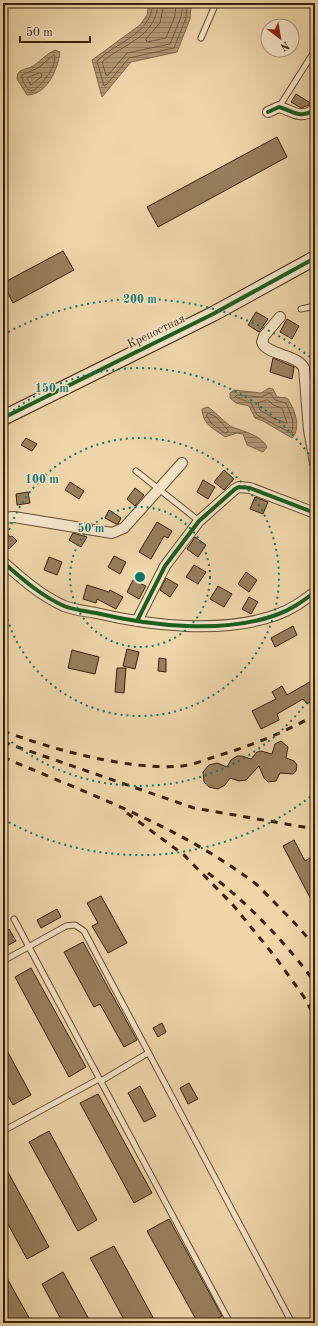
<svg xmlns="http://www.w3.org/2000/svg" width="318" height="1326" font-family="'Old Standard TT',serif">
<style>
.water{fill:url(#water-rules);stroke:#806849}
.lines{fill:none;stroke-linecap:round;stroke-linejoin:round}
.shore{stroke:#745c3e;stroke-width:1}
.building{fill:#977f5d;stroke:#39210a}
.lane-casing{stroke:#664e32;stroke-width:7}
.street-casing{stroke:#664e32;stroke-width:12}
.secondary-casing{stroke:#39210a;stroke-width:16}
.lane{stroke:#f4e4c7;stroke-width:5}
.street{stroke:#f4e4c7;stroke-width:10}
.secondary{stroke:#f4e4c7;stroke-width:14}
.rail{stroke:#39210a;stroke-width:3;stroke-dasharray:7 7;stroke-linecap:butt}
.cycleway-casing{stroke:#f4e4c7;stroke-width:6}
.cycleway{stroke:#1b5e20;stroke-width:4}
.ring{fill:none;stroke:#0f766e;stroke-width:2;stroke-dasharray:2 4}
.labels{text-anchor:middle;stroke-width:3;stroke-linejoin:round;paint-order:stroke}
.street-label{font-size:12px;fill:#39210a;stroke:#f4e4c7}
.centre{fill:#0f766e;stroke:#f4e4c7;stroke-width:2}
.ring-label{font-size:12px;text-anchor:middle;font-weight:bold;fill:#0f766e;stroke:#f4e4c7;stroke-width:3;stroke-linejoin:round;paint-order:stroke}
</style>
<defs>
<pattern id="water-rules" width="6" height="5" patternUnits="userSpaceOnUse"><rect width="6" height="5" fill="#b09873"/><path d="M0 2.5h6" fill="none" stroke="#907c5d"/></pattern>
</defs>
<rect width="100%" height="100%" fill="#eed6a9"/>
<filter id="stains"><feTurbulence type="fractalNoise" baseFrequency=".005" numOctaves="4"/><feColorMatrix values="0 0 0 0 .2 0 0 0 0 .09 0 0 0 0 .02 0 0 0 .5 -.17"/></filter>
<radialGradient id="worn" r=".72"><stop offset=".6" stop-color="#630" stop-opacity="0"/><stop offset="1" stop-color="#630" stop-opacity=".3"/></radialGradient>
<path class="water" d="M149 3H196L191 7 190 19 177 52 131 62 102 97 92 60 140 25 147 15Z
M55 50 60 52C58 69 47 95 27 95L17 79 18 73C23 68 28 69 33 66 41 61 46 54 55 50Z
M269 388 273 389 277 397 287 398C294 407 302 428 292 438L263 421 255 418 249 406 236 403 230 398V393L234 390 261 393Z
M208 407C213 410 230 427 232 427 245 432 261 435 267 447L263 452 247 445 243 434 237 433 225 437C214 428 203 426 202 409Z"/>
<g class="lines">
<path class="shore" d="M153 3C151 35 116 42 97 61L104 86 106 85 129 58 174 48 186 18 187 6 189 3
M158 3C156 38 124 43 102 62L106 75H108L127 53 170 44 181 17 183 3
M164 3 160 23 146 39 147 42 166 38 175 16 176 3
M54 55C59 65 41 85 33 91L29 90 23 82 22 75 38 68Z
M40 73 42 74 41 77 31 85 27 78Z
M270 393 275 400 286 403C290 412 296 423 291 433L257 415 251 403 235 397 237 395 261 397Z
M268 400 273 405 282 408 287 423 275 419 260 410 258 403Z
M208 413 216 417 228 430V432L225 433 211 423 207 416Z"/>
</g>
<path class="building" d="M296 94 312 104 301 108 291 102Z
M277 137 287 157 158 227 147 207Z
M63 251 74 270 13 303 3 283Z
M256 312 268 319 259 332 248 325Z
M287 319 299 326 292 339 280 332Z
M273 358 294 367 292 379 270 372Z
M26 438 37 444 32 451 21 445Z
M224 470 234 479 224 490 214 482Z
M203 480 215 487 208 499 197 492Z
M70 482 84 491 79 499 65 490Z
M135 488 144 495 135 506 127 499Z
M28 492 30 503 17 505 16 494Z
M255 497 268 502 263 514 250 509Z
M109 510 121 518 118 524H116L105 518Z
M157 522 172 531 168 538 164 536 151 559 139 552Z
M3 527 10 537 12 536 17 541 9 549 3 544Z
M73 533 87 537 81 547 69 540Z
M195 537 206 545 198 557 187 549Z
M114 556 126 562 120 574 108 567Z
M49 557 62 562 57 575 44 570Z
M194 565 206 572 198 584 186 577Z
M246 572 257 580 249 592 238 584Z
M166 578 178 585 170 597 160 590Z
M133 580 146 586 139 599 127 592Z
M87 585 109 592 110 590 123 597 116 609 97 599 96 603 83 599Z
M218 586 232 594 224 607 210 599Z
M249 597 258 602 251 614 242 609Z
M293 626 297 635 275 647 271 638Z
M127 649 139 652 135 669 123 666Z
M72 650 99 657 95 674 68 668Z
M159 658 166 659V672L158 671Z
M117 668H126L124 693 115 692Z
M315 679V699L307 704 303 699 277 714 279 720 261 729 252 711 276 699 272 692 282 686 287 695Z
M281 741 288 747 286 758 294 761 297 765 296 771 293 774 280 773 276 781 268 782 264 778 259 766 246 780 239 781 230 778 225 785 218 789 209 787 204 782 203 772 209 765 217 763 227 767 231 760 237 756H242L251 759 257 752 261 751 272 754 275 744Z
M294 840 305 861 315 855V907L283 846Z
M101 896 127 943 108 953 92 926 98 923 87 903Z
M57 909 61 917 41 928 37 920Z
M9 929 16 941 3 948V933Z
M83 942 137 1040 124 1047 100 1004 94 1007 64 952Z
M31 968 86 1067 69 1077 15 977Z
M162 1023 166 1032 158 1037 153 1028Z
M3 1043 31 1095 13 1105 3 1087Z
M189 1083 198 1099 188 1104 180 1088Z
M140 1086 156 1116 144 1122 128 1093Z
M98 1094 152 1193 134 1203 80 1103Z
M49 1131 97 1220 78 1231 29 1142Z
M3 1163 49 1247 27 1259 3 1215Z
M169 1219 222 1316 210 1323H198L147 1231Z
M114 1246 156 1323H126L90 1258Z
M3 1271 32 1323H8L3 1313Z
M63 1272 91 1323H63L42 1284Z"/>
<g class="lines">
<g class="lane-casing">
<path id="lane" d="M201 38 216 3
M279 107 315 50
M301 309 315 306
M136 471 199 521
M14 919 230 1323
M3 961 66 926 75 925 84 931 292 1323
M101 1081 148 1053
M3 1131 99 1079"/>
</g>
<g class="street-casing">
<path id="street" d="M268 112 279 107C296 112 298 119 315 110
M280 317 264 336 262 342C266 355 297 354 304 368L309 430 315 463
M3 518 14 517 112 533 124 528 182 463
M3 562C22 579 40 595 64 606 74 610 86 611 96 613 151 626 223 634 276 615 291 610 303 601 315 592
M137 621 165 566 199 521 235 489 239 487 250 488 315 513"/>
</g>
<g class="secondary-casing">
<path id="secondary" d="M3 418 213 314 315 258"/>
</g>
<use href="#lane" class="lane"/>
<use href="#street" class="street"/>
<use href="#secondary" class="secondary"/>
<path class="rail" d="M3 731C51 749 130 771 182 766 191 765 202 761 211 758 247 747 282 734 315 715
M3 742 194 808 315 829
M3 757C88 794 177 825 252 881 259 886 266 894 272 900 287 915 302 930 315 947
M127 813 184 855 233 905 276 958 304 997 315 1017
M208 873C244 899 290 947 315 983"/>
<g class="cycleway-casing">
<path id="cycleway" d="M268 112 279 107C296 112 298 119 315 110
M3 418 213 314 315 258
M3 562C22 579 40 595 64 606 74 610 86 611 96 613 151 626 223 634 276 615 291 610 303 601 315 592
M137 621 165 566 199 521 235 489 239 487 250 488 315 513"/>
</g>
<use href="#cycleway" class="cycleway"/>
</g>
<g class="ring">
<circle cx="140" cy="577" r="70"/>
<path d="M3 553A139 139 0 1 1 3 601"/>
<path d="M314 692A209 209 0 0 1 4 736M4 418A209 209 0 0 1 314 462"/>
<path d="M315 793A278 278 0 0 1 3 819M3 335A278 278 0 0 1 315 361"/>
</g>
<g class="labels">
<g class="street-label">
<text transform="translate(156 331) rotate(-26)" y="4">Крепостная</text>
</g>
</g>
<circle cx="140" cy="577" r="6" class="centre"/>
<g class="ring-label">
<text x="140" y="303">200 m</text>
<text x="52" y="392">150 m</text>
<text x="42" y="483">100 m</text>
<text x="91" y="532">50 m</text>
</g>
<rect width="318" height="1326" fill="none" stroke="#eed6a9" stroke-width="16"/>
<rect x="4" y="4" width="310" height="1318" fill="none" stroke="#39210a" stroke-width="2"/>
<rect x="8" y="8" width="302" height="1310" fill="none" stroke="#39210a"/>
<g transform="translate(280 38) rotate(149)"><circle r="19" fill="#f4e4c7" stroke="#a9967b"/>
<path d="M0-3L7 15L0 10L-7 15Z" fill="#8f2418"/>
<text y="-6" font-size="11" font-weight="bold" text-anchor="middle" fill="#39210a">N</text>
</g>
<path d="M20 36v6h70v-6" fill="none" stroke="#39210a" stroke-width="2"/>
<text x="26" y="36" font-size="12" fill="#39210a" stroke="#f4e4c7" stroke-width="3" paint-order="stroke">50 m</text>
<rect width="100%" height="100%" filter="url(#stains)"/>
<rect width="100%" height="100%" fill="url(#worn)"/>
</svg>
